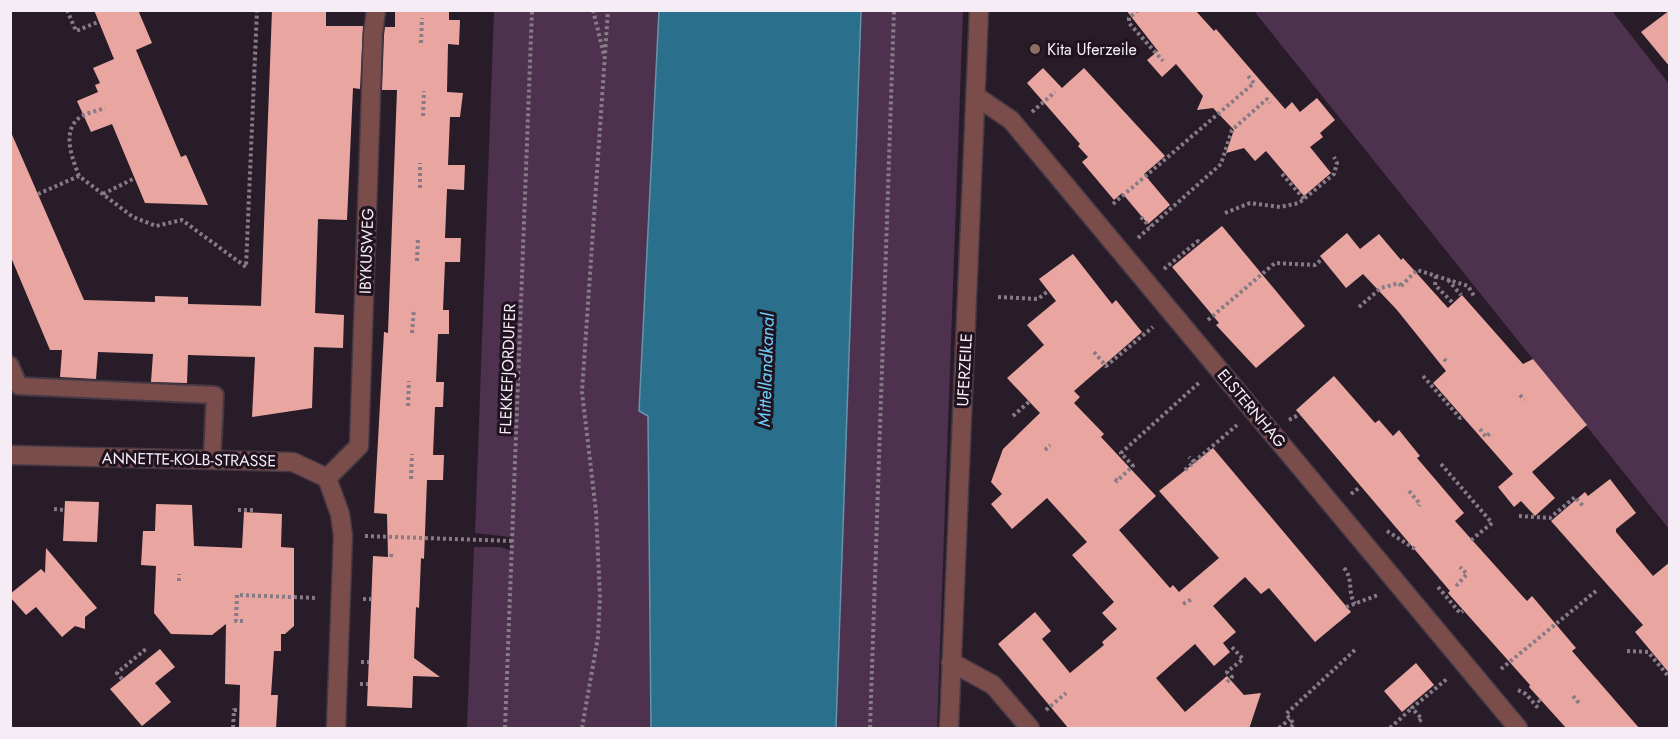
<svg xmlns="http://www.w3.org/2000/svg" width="1680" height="739" font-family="Jost,sans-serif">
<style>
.green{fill:#4d314f}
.water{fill:#2a6f8b;stroke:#6794ab;stroke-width:1.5}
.building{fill:#e9a6a0}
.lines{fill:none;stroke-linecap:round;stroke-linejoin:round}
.lane-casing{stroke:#463946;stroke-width:20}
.street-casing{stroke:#463946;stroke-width:21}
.path{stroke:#867b86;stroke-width:4;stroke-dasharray:3 3;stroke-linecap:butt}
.lane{stroke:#7a4c4a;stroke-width:16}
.street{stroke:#7a4c4a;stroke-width:18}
.education-dot{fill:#8d6e63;stroke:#1f1320;stroke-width:2}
.labels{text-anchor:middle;stroke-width:6;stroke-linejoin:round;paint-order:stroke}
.poi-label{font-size:16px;fill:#f5ecf5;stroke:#1f1320;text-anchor:start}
.street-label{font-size:16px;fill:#f5ecf5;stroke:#1f1320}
.water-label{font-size:18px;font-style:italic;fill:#6dcffb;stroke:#1f1320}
</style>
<rect width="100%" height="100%" fill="#291c29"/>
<path class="green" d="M494 11H659L639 410 648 416 651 728H467L474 547H500L510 550 511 537 475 533Z
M861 11H963L937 728H836Z
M1254 11H1612L1669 84V529Z"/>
<path class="water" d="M659 11H861L836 728H651L648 416 639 411Z"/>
<path class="building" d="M94 10H138L152 43 136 50 181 157 186 155 208 205 145 203 112 124 91 132 77 101 98 92 95 85 100 83 93 68 114 59Z
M272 10H326V26H363L360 89 353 88 347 220 318 219 315 313 344 315 343 348 314 347 312 408 252 417 255 357 188 355 187 383 151 382 153 354 98 352 96 379 60 377 62 350H50L10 255V130L84 300 155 302V296L188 297V304L261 306Z
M395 10H449V20H460L459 45 448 44 447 92 463 93 460 117H450L448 165H465L464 190 447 189 445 238H461L460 262H445L443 310H449V334H438L436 382H444L443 407H435L433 455H444L443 480H427L424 559 421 558 419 608 416 607 414 658 440 677 413 676 412 708 367 706 373 556 388 557 387 514 374 513 384 332 388 333 397 90H382L384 35 385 27H395Z
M1126 10H1195L1214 31 1216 29 1285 109 1292 102 1300 112 1317 98 1335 120 1320 133 1323 137 1310 147 1331 173 1304 196 1266 151 1255 161 1244 148 1226 153 1234 130 1213 108 1197 110 1203 96 1176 64 1162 77 1147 60 1158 51Z
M1670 10V67L1641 32Z
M1043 68 1062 88 1084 68 1165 156 1144 174 1170 205 1148 224 1122 193 1114 200 1082 162 1088 157 1078 146 1080 144 1027 83Z
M1222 226 1305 326 1256 368 1216 325 1219 323 1172 267Z
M1347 233 1360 249 1379 234 1401 260 1403 258 1448 308 1462 295 1523 364 1533 359 1587 425 1532 472 1555 498 1535 516 1521 501 1514 507 1498 487 1513 474 1433 383 1446 371 1397 310 1363 274 1346 288 1320 256Z
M1073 254 1112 304 1116 300 1142 332 1074 391 1080 397 1074 403 1104 434 1101 437 1156 496 1119 530 1170 588 1173 585 1179 592 1219 558 1159 491 1213 448 1351 612 1315 642 1269 588 1261 594 1245 577 1213 606 1236 632 1223 643 1230 652 1214 666 1195 644 1156 678 1185 712 1227 676 1244 695 1261 693 1249 729H1069L998 644 1035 612 1051 631 1042 639 1070 673 1104 645 1102 642 1117 629 1102 613 1114 602 1072 555 1087 542 1047 498 1012 529 991 504 1002 494 991 482 1003 449 1040 413 1007 378 1044 345 1027 325 1056 301 1039 279Z
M1334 376 1375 423 1379 420 1393 436 1399 430 1420 456 1417 458 1464 513 1455 521 1527 601 1532 596 1576 648 1572 651 1640 729H1567L1529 687 1530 685 1448 593 1450 591 1296 410Z
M1610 479 1636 513 1616 529V532L1653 576 1670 562V674L1635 632 1643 625 1551 521 1585 492 1588 496Z
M65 501 99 502 97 542 63 541Z
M156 504 192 505 194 546 242 548 244 512 282 514 281 547 294 548V626L285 634H281V651H274L271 695H278L276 729 239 728 240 685 225 684 226 624 212 635 171 634 154 613 156 566 141 565 143 531H155Z
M46 548 97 608 85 617V629L75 626 62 637 36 607 26 615 10 597V594L41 569 45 573Z
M160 649 175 667 155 683 171 702 142 726 110 689Z
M1416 663 1434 685 1402 712 1384 691Z"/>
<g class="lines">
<g class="lane-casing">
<path id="lane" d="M10 365 19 386 215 395 212 460"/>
</g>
<g class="street-casing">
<path id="street" d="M977 97 1011 120 1518 728
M10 455 293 462 327 478 340 514 343 536 336 728
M327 478 359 446 373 34 376 10
M951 662 993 685 1030 728
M949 728 979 10"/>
</g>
<path class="path" d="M67 10 76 31 98 22
M593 10 604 55
M1138 10 1129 18V23L1163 61
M421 43 422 18
M1032 112 1055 92
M423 116 424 91
M1282 174 1304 199
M79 176C73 160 61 132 79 118 85 113 97 111 105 108
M420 188V163
M38 194 79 176 133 217 156 226 182 220 246 267 257 10
M103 194 135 178
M1113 204 1254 83 1248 76
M1225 213 1250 203 1280 207 1299 203 1334 174 1337 163 1334 157
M1141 217 1150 227
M1138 238 1221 164 1232 130 1267 99 1270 103
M417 261 418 237
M1164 269 1198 241 1200 244
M1436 276 1435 285 1453 303
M1448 280 1461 295
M1401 286 1417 270 1468 286 1474 296
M998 297 1038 299 1048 291
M1359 307 1381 288 1399 283 1403 288
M1208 320 1275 263 1315 265 1322 259
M412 333 414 309
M1094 352 1106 366 1153 327
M1444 359 1447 362
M1423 376 1460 418 1463 416
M1520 395 1524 400
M408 406 409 381
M1013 416 1030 401
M1289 420 1300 414
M1480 429 1486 437 1490 433
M1045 450 1050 445
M1194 462 1237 425
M1441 464 1492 523 1470 541
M1185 470 1194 462 1189 457
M411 479 412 454
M1115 479 1117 481 1133 466 1121 453 1201 381
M1409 491 1420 504 1419 506
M1351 494 1360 487
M54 509 64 510
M238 510H253V513
M1519 516 1550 518 1575 497 1583 506
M1387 531 1415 549
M365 536 513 541
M391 557 392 551
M1344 568C1354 580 1347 592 1355 604
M179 581V574
M1456 586 1467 574 1460 567
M1438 587 1460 613 1463 611
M363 599H371
M1183 604 1192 599
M1346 607 1378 595
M243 621H236L237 595 318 598
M1627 651 1648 652 1670 678
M361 662H369
M1501 669 1596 591
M122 679 117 673 147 648
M1227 682 1232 677 1227 672 1243 659 1230 645
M360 684H368
M1518 690 1526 694 1538 708
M1573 696 1579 703
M1538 700 1542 704
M1046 710 1066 693
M1419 721 1422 719 1412 708 1448 678
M1291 727 1294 724 1286 714 1357 648
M233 728 234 710H239
M505 728 532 10
M582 728 598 637 600 597 596 511 582 392 608 10
M870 728 894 10
M1279 728 1290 719
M1390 728 1412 708"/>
<use href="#lane" class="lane"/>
<use href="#street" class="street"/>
</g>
<circle class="education-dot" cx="1035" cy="49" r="6"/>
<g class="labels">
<g class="poi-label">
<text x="1047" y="55">Kita Uferzeile</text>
</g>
<g class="street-label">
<text transform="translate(366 251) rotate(-88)" y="6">IBYKUSWEG</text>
<text transform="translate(507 369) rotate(-88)" y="6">FLEKKEFJORDUFER</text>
<text transform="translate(964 370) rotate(-87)" y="6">UFERZEILE</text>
<text transform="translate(1252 408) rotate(50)" y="6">ELSTERNHAG</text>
<text transform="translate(189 459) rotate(1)" y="6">ANNETTE-KOLB-STRASSE</text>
</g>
<g class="water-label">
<text transform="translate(766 370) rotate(-88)" y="6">Mittellandkanal</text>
</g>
</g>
<rect width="1680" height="739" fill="none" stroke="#f5ecf5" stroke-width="24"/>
</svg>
